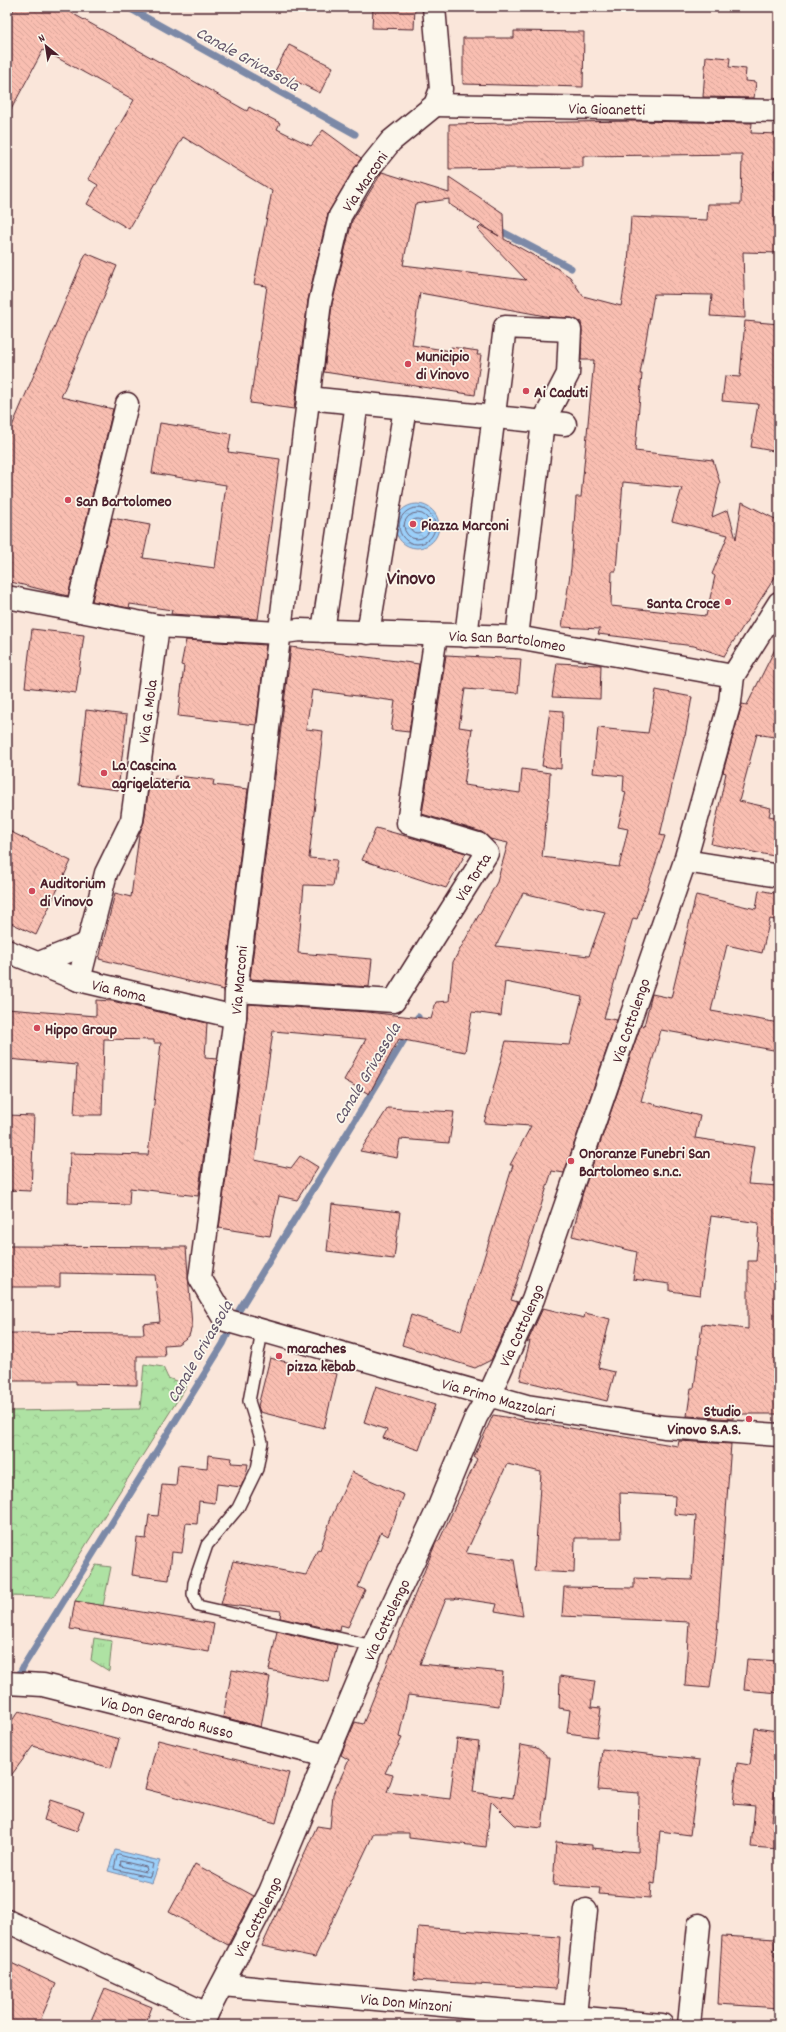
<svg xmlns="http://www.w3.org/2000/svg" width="786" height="2032" font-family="Dekko,sans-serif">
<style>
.grass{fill:url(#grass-tufts);stroke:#7c8067}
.forest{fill:url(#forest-crowns);stroke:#7c8067}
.water{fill:url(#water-ripples);stroke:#7b89a7}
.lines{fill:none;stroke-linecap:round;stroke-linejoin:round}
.shore{stroke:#6a657d;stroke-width:1}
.stream{stroke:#7b89a7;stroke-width:7}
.building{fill:url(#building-back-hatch);stroke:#4a1f2b;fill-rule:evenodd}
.lane-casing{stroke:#4a1f2b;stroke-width:14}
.street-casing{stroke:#4a1f2b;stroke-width:25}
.lane{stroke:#fbf7ec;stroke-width:11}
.street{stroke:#fbf7ec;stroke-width:22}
.poi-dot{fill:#d1495b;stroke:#fbf7ec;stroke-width:1.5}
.labels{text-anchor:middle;stroke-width:3.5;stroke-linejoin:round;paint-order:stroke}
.street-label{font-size:16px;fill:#4a1f2b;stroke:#fbf7ec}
.poi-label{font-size:16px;font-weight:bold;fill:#4a1f2b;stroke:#fbf7ec;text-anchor:start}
.water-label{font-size:17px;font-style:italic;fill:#625469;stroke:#fbf7ec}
.district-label{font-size:20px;font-weight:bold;fill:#4a1f2b;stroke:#fbf7ec}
</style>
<defs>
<pattern id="grass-tufts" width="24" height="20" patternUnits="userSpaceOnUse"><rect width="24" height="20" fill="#aee2a3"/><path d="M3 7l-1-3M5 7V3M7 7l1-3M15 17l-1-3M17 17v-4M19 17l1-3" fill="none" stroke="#97c18c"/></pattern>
<pattern id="forest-crowns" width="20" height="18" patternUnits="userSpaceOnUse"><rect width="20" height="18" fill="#aee2a3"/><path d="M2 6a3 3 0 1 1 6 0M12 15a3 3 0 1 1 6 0" fill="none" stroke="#97c18c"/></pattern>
<pattern id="water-ripples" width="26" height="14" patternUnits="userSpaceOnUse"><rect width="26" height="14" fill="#9bcff9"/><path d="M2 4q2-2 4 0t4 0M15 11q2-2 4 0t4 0" fill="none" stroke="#87b1d6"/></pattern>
<pattern id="building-back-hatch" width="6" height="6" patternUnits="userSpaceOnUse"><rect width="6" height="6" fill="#f9beb1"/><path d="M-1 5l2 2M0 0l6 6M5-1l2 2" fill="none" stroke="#d7a398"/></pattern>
</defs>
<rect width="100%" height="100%" fill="#fae6da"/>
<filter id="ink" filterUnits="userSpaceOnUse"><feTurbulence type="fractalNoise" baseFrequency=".025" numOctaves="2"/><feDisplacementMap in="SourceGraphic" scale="8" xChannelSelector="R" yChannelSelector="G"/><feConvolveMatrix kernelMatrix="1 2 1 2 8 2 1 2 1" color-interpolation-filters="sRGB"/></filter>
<g filter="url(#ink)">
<path class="grass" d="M96 1565 111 1567 103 1606 75 1601Z
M94 1638 112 1641 109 1671 91 1660Z"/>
<path class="forest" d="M144 1364 163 1367 168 1378 187 1385 53 1597 7 1596V1411L140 1409Z"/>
<path class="water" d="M395 526a22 22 0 1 1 44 0a22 22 0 1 1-44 0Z
M115 1850 160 1861 152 1883 108 1871Z"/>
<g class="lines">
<path class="shore" d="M399 526a18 18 0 1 1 36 0a18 18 0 1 1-36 0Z
M404 526a13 13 0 1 1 26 0a13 13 0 1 1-26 0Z
M410 526a7 7 0 1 1 14 0a7 7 0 1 1-14 0Z
M119 1855 153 1864 150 1877 114 1869 117 1856Z
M121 1861 146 1867 147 1870 145 1872 121 1866Z"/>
<path class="stream" d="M127 7 355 134
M503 232 571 268
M7 1700 24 1665 223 1344 238 1312 418 1017"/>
</g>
<path class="building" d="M15 7H61L247 111 249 107 280 123 277 129 311 146 323 130 361 158 328 213 308 300 294 409 250 403 267 286 254 284 272 191 183 137 129 229 87 204 98 185 88 179 134 100 43 50 7 117V22Z
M373 7H415L414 29 372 28Z
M514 31 584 32 583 87 463 84V38H514Z
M289 45 333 67 320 93 275 71Z
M706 56 730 58 729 67 746 69 745 81 756 82 754 98 703 97Z
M633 121 752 123 751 133 779 134V170H774V222H779V253L743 252 745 318 710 316 712 295 654 294 640 374H642L635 451 713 460 720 483 712 517 728 510 736 539 742 502 779 521V571L724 656 694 646 598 634 600 629 562 627 571 568 576 497H581L594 360H581L582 331 581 322 571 318 551 317 420 293 412 345 451 351V347L478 351 477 355H481L475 395 324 372 332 304 352 221 382 172 449 193V177L503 213 504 239 558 269 570 277 583 296 621 306 628 264 631 217 707 220 708 204H741L742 154 583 156V167L449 169V124ZM449 199V204L499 236 481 226 478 229 526 280 403 265 415 204ZM623 482 682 488 672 521 728 535 712 574 715 576 706 616 611 606 612 571H616Z
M86 253 117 266 61 397 113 409 68 596 7 581V438Z
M745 321 779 324V452L751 447 758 404 722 401 725 376 740 377Z
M160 423 231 434 228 452 280 459 258 619 171 614 172 610 130 604 129 608 92 601 112 518 150 525 143 558 215 568 226 485 152 473Z
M32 629 84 635 76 693 25 687Z
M186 640 266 645 256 725 178 716 184 666 181 665Z
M779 641V738L757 734 739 801 771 808 769 816 779 818V857L711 844 726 773 723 772 742 704 747 705Z
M291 647 419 664 409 732 391 730 395 701 312 690 306 729 323 731 309 858 337 860 333 886 304 885 298 953 372 959 369 987 250 979Z
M446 655 521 659 518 693 465 689 459 727 472 729 464 785 520 793 522 769 550 773 549 793 542 857 619 867 628 829 618 827 626 792 623 791 624 776 593 773 598 728 648 733 656 690 692 697 685 736H684L660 835 665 836 637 919 633 918 604 1018 617 1020 564 1173 552 1171 511 1300 518 1302 491 1360 475 1368 402 1345 411 1315 461 1331 513 1165H510L531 1126 484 1123 506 1041 570 1045 582 997 505 982 501 1016 472 1012 465 1052 399 1039 369 1094 344 1080 366 1039 273 1031 255 1160 291 1168 300 1156 318 1167 297 1200 279 1196 270 1236 219 1228 242 1060 248 1004 367 1012 431 1019 436 1002 449 1001 453 962 497 882 508 843 490 839 482 832 422 814ZM523 893 605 912 589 956 496 946Z
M557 663 601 665 600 699 552 697Z
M86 710 127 715 118 790 78 785Z
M550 710 563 711 561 769 542 766Z
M175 776 214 780 213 785 248 789 224 990 99 959 115 893 131 897 139 835 144 822 150 778 174 781Z
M376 828 413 838 466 853 446 888 362 860Z
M7 830 71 861 36 935 7 921Z
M759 890 779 894V921L770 919 762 953 727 945 711 1011 779 1023V1051L661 1030 641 1101 700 1116 695 1138 754 1147 748 1184 779 1186V1231H777L776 1334H779V1414H733V1419L687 1416 691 1388H694L702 1324 748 1329V1261H756L759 1223 711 1216 700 1295 670 1291V1284L633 1279 637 1252 572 1236 583 1192 641 1025 644 1026 652 994 671 998 696 895 756 909Z
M96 1000 112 1001 207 1023 205 1058 217 1059 198 1196 130 1188 129 1205 68 1203 70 1153 148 1155 161 1043H154V1040L104 1039 102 1115H74L77 1065 7 1059V1009L96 1016Z
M388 1108 454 1112 449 1143 400 1139 397 1158 360 1151Z
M7 1115 34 1116 31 1191 7 1190Z
M332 1204 400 1212 394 1259 327 1251Z
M7 1246 186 1247 192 1326 189 1336 178 1344 164 1345 165 1356H137V1385L76 1384V1381H7V1333L144 1334 143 1324 160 1322 155 1275 60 1273V1287H7Z
M543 1308 584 1318 585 1313 610 1319 598 1368 615 1372 607 1401 520 1380 530 1341 527 1343Z
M270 1358 337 1374 324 1428 260 1412 258 1406Z
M376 1386 435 1405 419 1450 383 1438 387 1430 364 1422Z
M493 1415 678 1446 679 1441 731 1444 717 1633 710 1688 685 1686 689 1622 562 1616 564 1587 634 1588V1578L692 1580 696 1516 674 1514 675 1496 620 1493 621 1538H575L574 1573 534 1571 541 1472 507 1464 466 1553 514 1560 523 1616 495 1611 497 1604 456 1598 455 1599H446L420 1664 503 1672 499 1706 408 1695 399 1737 402 1738 385 1773 393 1775 387 1792 450 1799 457 1739 479 1742 473 1792 513 1798 521 1745 537 1748 546 1755V1757H550L542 1828 515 1825 491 1801 486 1847 409 1838V1833H374L315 1957 262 1946 317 1826 330 1828 333 1794 349 1760 341 1755 355 1722 363 1724 434 1547 437 1541H439L477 1459 474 1457Z
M208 1455 232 1458 231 1463 248 1464 246 1475 241 1487 217 1484 215 1503 199 1501 197 1524 186 1523 182 1553 172 1552 169 1580 132 1575 137 1538 146 1539 149 1515 158 1516 162 1485 176 1486 178 1465 207 1468Z
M352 1472 404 1495 388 1536 381 1532 358 1587 365 1590 348 1627 341 1625 340 1631 280 1618 281 1611 221 1604 233 1561 306 1575 318 1549 320 1550 331 1518Z
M75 1601 214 1624 209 1652 70 1629Z
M277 1631 337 1645 329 1682 269 1670Z
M747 1659 779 1661V1693L744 1690Z
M232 1670 270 1677 261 1727 223 1717Z
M560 1676 595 1681 591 1707 601 1708 597 1737 567 1733 570 1710 559 1708Z
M19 1711 119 1739 111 1768 33 1746 7 1781V1727Z
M755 1728 778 1731 774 1767H777L772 1821 779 1822V1849L751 1847 755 1806 733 1804 737 1763 750 1765Z
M158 1740 289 1773 276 1823 145 1789Z
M602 1749 700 1760 690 1835 660 1831 655 1884 651 1883 650 1898 599 1894 600 1888 553 1885 556 1842 592 1845V1848L638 1852 639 1793 598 1790Z
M50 1800 84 1811 77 1831 44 1820Z
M195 1864 254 1896 228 1945 169 1912Z
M418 1927 560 1937 556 1989 414 1980Z
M722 1936 775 1939 774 1956 779 1957V2008L718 2004Z
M7 1961 56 1984 38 2025H7Z
M105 1988 152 2007 145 2025H89Z"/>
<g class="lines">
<g class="lane-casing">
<path id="lane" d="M262 1332 249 1401 262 1442 257 1469 238 1508 207 1545 194 1583 193 1594 198 1606 373 1646"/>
</g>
<g class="street-casing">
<g id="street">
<path id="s1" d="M434 7 441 89 435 105 391 141 366 172 340 216 320 302 236 991 235 1017 200 1278 225 1320 527 1406 664 1427 779 1435"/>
<path id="s2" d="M435 105 779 111"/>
<path d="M308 398 565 424"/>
<path id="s3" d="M7 597 158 626 278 633 299 630 517 637 733 676"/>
<path d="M77 610 127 404"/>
<path d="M323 631 357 403"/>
<path d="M368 633 405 408"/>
<path d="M466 636 505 327 570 330 568 374 543 422 517 637"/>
<path d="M685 861 779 876"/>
<path id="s4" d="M7 951 79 980 235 1017"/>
<path d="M39 963 89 943"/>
<path id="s5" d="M79 980 106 873 132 820 158 626"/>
<path id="s6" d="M236 991 394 1001 487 853 478 844 408 823 436 635"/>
<path id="s7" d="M7 1683 43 1685 327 1756"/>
<path d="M7 1921 207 2014"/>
<path id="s8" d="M222 1985 662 2025"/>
<path id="s9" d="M201 2025 270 1892 373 1646 438 1509 476 1417 489 1395 533 1299 685 861 730 702 733 676 779 603"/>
<path d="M574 2025 586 1910"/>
<path d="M689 2025 699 1925"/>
</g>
</g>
<use href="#lane" class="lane"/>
<use href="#street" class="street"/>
</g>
</g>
<g class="poi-dot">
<circle cx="408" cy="364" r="4"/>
<circle cx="526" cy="391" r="4"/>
<circle cx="68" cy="500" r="4"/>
<circle cx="413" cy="524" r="4"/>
<circle cx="728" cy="602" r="4"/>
<circle cx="104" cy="773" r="4"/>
<circle cx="32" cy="891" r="4"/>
<circle cx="37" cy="1028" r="4"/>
<circle cx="571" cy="1161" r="4"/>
<circle cx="279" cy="1356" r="4"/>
<circle cx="749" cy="1419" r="4"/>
</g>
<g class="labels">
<g class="street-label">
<text dy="6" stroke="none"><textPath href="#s2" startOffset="172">Via Gioanetti</textPath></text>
<text transform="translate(364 181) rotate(-56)" y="6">Via Marconi</text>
<text dy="6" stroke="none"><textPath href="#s3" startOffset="504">Via San Bartolomeo</textPath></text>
<text dy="6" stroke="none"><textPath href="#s5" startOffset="279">Via G. Mola</textPath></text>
<text dy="6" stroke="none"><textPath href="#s6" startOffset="305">Via Torta</textPath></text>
<text transform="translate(238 980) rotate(-85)" y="6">Via Marconi</text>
<text dy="6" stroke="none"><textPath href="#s4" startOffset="119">Via Roma</textPath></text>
<text dy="6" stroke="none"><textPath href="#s9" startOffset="1094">Via Cottolengo</textPath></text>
<text dy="6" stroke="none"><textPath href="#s9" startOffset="770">Via Cottolengo</textPath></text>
<text dy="6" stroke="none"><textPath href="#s1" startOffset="1652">Via Primo Mazzolari</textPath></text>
<text dy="6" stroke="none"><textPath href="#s9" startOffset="446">Via Cottolengo</textPath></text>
<text dy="6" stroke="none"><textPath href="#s7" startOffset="164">Via Don Gerardo Russo</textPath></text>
<text dy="6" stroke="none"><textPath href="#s9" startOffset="122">Via Cottolengo</textPath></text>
<text dy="6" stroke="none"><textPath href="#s8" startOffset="185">Via Don Minzoni</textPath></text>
</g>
<g class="poi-label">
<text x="416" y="361">Municipio<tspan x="416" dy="18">di Vinovo</tspan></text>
<text x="534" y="397">Ai Caduti</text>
<text x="76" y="506">San Bartolomeo</text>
<text x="421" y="530">Piazza Marconi</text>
<text x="720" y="608" text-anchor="end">Santa Croce</text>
<text x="112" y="770">La Cascina<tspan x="112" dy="18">agrigelateria</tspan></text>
<text x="40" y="888">Auditorium<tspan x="40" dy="18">di Vinovo</tspan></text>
<text x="45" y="1034">Hippo Group</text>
<text x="579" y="1158">Onoranze Funebri San<tspan x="579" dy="18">Bartolomeo s.n.c.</tspan></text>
<text x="287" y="1353">maraches<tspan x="287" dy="18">pizza kebab</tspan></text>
<text x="741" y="1416" text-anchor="end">Studio<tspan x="741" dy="18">Vinovo S.A.S.</tspan></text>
</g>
<g class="water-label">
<text transform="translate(248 58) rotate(29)" y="6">Canale Grivassola</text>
<text transform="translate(366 1073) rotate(-59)" y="6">Canale Grivassola</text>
<text transform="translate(199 1351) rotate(-60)" y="6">Canale Grivassola</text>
</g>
<g class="district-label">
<text x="411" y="584">Vinovo</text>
</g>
</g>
<rect width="786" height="2032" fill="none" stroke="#fbf7ec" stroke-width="24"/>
<rect x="12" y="12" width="762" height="2008" fill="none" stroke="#4a1f2b" stroke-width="1.5" filter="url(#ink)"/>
<g transform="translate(46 46) rotate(330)" stroke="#fbf7ec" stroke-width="3" paint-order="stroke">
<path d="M0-3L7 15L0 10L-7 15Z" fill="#4a1f2b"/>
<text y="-6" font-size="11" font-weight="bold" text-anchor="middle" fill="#4a1f2b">N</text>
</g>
</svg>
